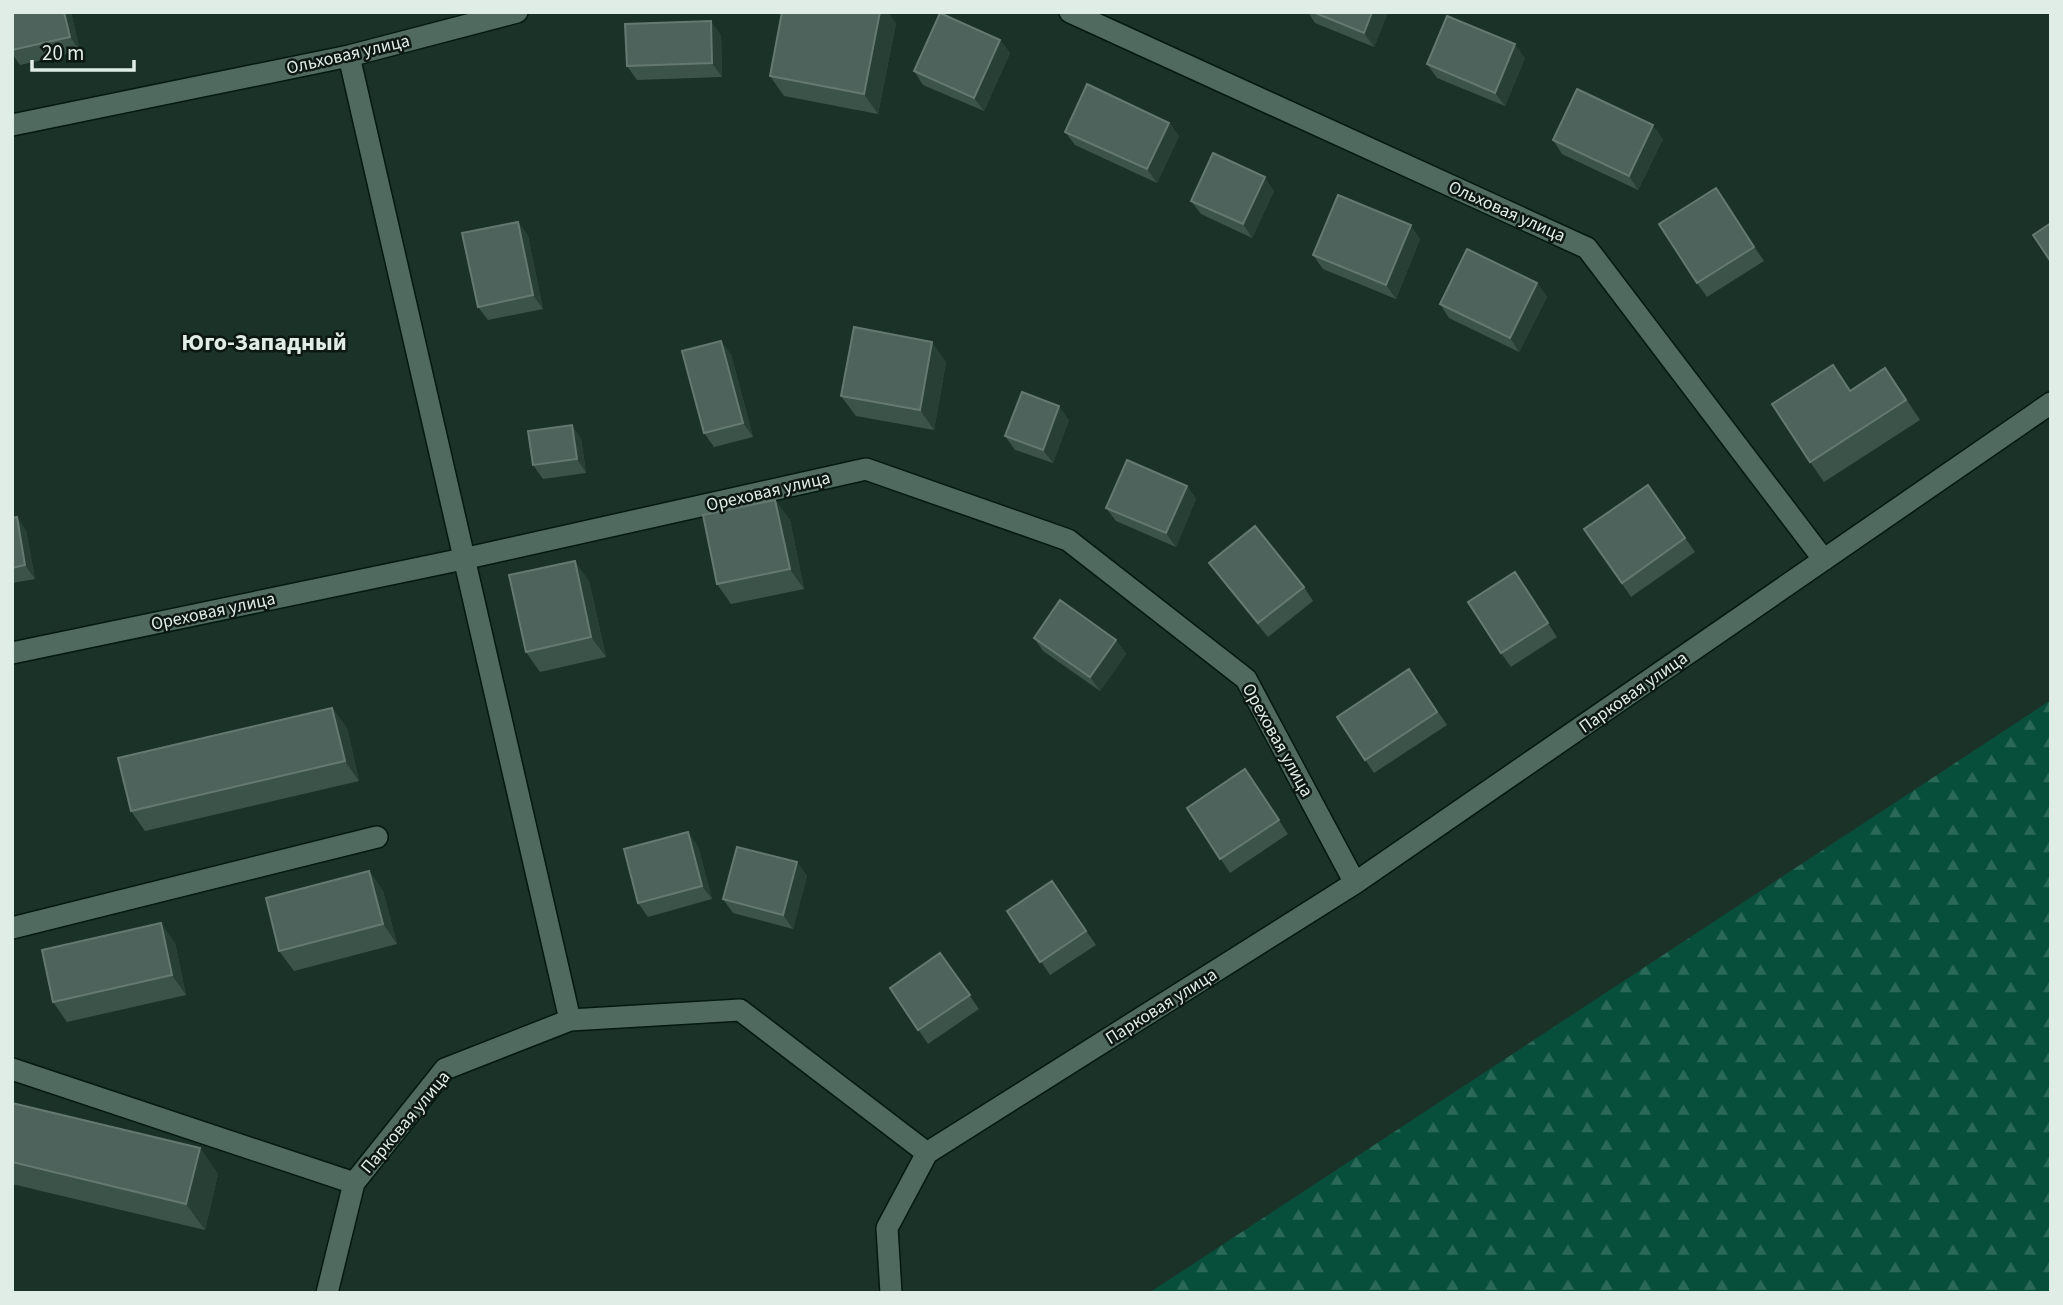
<svg xmlns="http://www.w3.org/2000/svg" width="2063" height="1305" font-family="'Source Sans 3',sans-serif">
<style>
.forest{fill:url(#forest-firs)}
.lines{fill:none;stroke-linecap:round;stroke-linejoin:round}
.street-casing{stroke:#031912;stroke-width:24}
.street{stroke:#516a60;stroke-width:21}
.wall{fill:#3c534a}
.shaded-wall{fill:#283f36}
.building{fill:#4e635b;stroke:#657971;stroke-width:2}
.labels{text-anchor:middle;stroke-width:5;stroke-linejoin:round;paint-order:stroke}
.street-label{font-size:18px;fill:#e0ede7;stroke:#0d1713}
.district-label{font-size:24px;font-weight:bold;fill:#e0ede7;stroke:#0d1713}
</style>
<defs>
<pattern id="forest-firs" width="22" height="20" patternUnits="userSpaceOnUse" patternTransform="scale(1.75)"><rect width="22" height="20" fill="#074f3b"/><path d="M5 1l3.5 6h-7zM16 11l3.5 6h-7z" fill="#2b6957"/></pattern>
</defs>
<rect width="100%" height="100%" fill="#1b3229"/>
<path class="forest" d="M2051 700V1293H1149Z"/>
<g class="lines">
<g class="street-casing">
<path id="street" d="M1070 12 1587 248 1824 560
M349 56 570 1020
M12 125 349 56 517 12
M12 653 463 559 866 469 1068 540 1246 679 1355 883
M12 928 377 837
M12 1069 354 1183
M327 1293 354 1183 445 1069 570 1020 740 1010 927 1153
M891 1293 887 1228 927 1153 1355 883 2051 403"/>
</g>
<use href="#street" class="street"/>
</g>
<path class="wall" d="M12 12H71L80 51 20 65 12 54Z
M1308 12H1388L1374 47 1315 23Z
M896 23 878 114 784 96 770 76Z
M721 35 722 77 637 80 627 66Z
M1000 40 1010 53 984 111 923 85 914 71Z
M1525 58 1505 106 1437 78 1427 64Z
M1169 123 1179 136 1157 183 1075 145 1065 132Z
M1663 139 1638 190 1562 154 1553 140Z
M1716 188 1764 261 1707 297 1697 283Z
M1274 191 1252 238 1201 214 1191 201Z
M518 222 528 236 543 309 488 320 478 307Z
M1420 239 1396 299 1323 269 1313 255Z
M1537 283 1547 297 1519 352 1449 318 1440 304Z
M731 354 753 437 714 447 704 433Z
M946 362 934 430 856 416 841 396Z
M1899 388 1920 420 1824 482 1810 462 1850 390Z
M1069 420 1053 463 1015 450 1005 436Z
M581 438 586 473 543 479 533 465Z
M1648 485 1695 552 1631 597 1584 529Z
M1187 486 1196 499 1176 547 1116 521 1106 508Z
M775 500 790 520 804 589 731 604 717 584Z
M12 518 26 530 35 579 12 583Z
M1209 563 1304 587 1313 601 1268 637 1219 577Z
M589 581 606 657 540 672 526 652Z
M1524 586 1557 637 1511 667 1501 653Z
M1034 638 1116 640 1126 654 1100 691 1043 651Z
M1409 669 1447 725 1374 773 1337 717Z
M332 708 347 728 359 781 145 831 131 811Z
M1245 769 1288 834 1230 873 1187 808Z
M698 846 712 899 648 917 638 903Z
M797 862 807 876 793 929 733 913 723 899Z
M369 871 383 891 397 944 294 971 279 951Z
M1052 881 1096 945 1050 975 1007 911Z
M175 943 186 995 67 1022 53 1002Z
M940 953 979 1009 928 1044 890 988Z
M12 1103 200 1148 218 1174 205 1230 12 1184Z"/>
<path class="shaded-wall" d="M64 12H71L80 51 70 37Z
M880 12H888L896 23 878 114 864 94Z
M1372 12H1388L1374 47 1364 33Z
M711 21 721 35 722 77 712 63Z
M1000 40 1010 53 984 111 974 98Z
M1515 44 1525 58 1505 106 1495 93Z
M1169 123 1179 136 1157 183 1147 169Z
M1653 125 1663 139 1638 190 1629 176Z
M1265 177 1274 191 1252 238 1243 224Z
M1716 188 1726 201 1764 261 1754 247Z
M518 222 528 236 543 309 533 295Z
M1411 225 1420 239 1396 299 1386 285Z
M1537 283 1547 297 1519 352 1510 338Z
M721 341 731 354 753 437 743 423Z
M932 342 946 362 934 430 920 410Z
M1059 406 1069 420 1053 463 1043 450Z
M572 425 581 438 586 473 577 459Z
M1187 486 1196 499 1176 547 1166 533Z
M775 500 790 520 804 589 790 569Z
M17 517 26 530 35 579 25 565Z
M575 561 589 581 606 657 591 637Z
M1116 640 1126 654 1100 691 1090 677Z
M332 708 347 728 359 781 345 761Z
M688 832 698 846 712 899 702 886Z
M797 862 807 876 793 929 783 915Z
M369 871 383 891 397 944 383 924Z
M161 923 175 943 186 995 172 975Z
M200 1148 218 1174 205 1230 186 1204Z"/>
<path class="building" d="M12 12H64L70 37 12 50Z
M782 12H880L864 94 770 76Z
M1313 12H1372L1364 33Z
M940 13 1000 40 974 98 914 71Z
M1447 16 1515 44 1495 93 1427 64Z
M711 21 712 63 627 66 625 24Z
M1087 84 1169 123 1147 169 1065 132Z
M1577 89 1653 125 1629 176 1553 140Z
M1213 153 1265 177 1243 224 1191 201Z
M1716 188 1754 247 1697 283 1659 224Z
M1338 195 1411 225 1386 285 1313 255Z
M518 222 533 295 478 307 462 233Z
M2051 223V262L2033 235Z
M1467 249 1537 283 1510 338 1440 304Z
M854 327 932 342 920 410 841 396Z
M721 341 743 423 704 433 682 351Z
M1833 365 1850 391 1885 368 1906 400 1810 462 1772 404Z
M1022 392 1059 406 1043 450 1005 436Z
M572 425 577 459 533 465 528 431Z
M1127 460 1187 486 1166 533 1106 508Z
M1648 485 1685 538 1622 583 1584 529Z
M775 500 790 569 717 584 703 515Z
M17 517 25 565 12 568V518Z
M1255 526 1304 587 1258 623 1209 563Z
M575 561 591 637 526 652 509 575Z
M1515 572 1548 623 1501 653 1468 602Z
M1060 600 1116 640 1090 677 1034 638Z
M1409 669 1437 712 1365 760 1337 717Z
M332 708 345 761 131 811 118 758Z
M1245 769 1279 820 1220 859 1187 808Z
M688 832 702 886 638 903 624 849Z
M737 847 797 862 783 915 723 899Z
M369 871 383 924 279 951 266 898Z
M1052 881 1086 931 1040 962 1007 911Z
M161 923 172 975 53 1002 42 950Z
M940 953 970 995 918 1030 890 988Z
M12 1103 200 1148 186 1204 12 1162Z"/>
<g class="labels">
<g class="street-label">
<text transform="translate(348 54) rotate(-13)" y="6">Ольховая улица</text>
<text transform="translate(1507 211) rotate(24)" y="6">Ольховая улица</text>
<text transform="translate(768 491) rotate(-13)" y="6">Ореховая улица</text>
<text transform="translate(213 611) rotate(-12)" y="6">Ореховая улица</text>
<text transform="translate(1633 692) rotate(-35)" y="6">Парковая улица</text>
<text transform="translate(1278 740) rotate(61)" y="6">Ореховая улица</text>
<text transform="translate(1161 1006) rotate(-32)" y="6">Парковая улица</text>
<text transform="translate(405 1122) rotate(-50)" y="6">Парковая улица</text>
</g>
<g class="district-label">
<text x="264" y="350">Юго-Западный</text>
</g>
</g>
<rect width="2063" height="1305" fill="none" stroke="#e0ede7" stroke-width="28"/>
<path d="M32 60v10h102v-10" fill="none" stroke="#e0ede7" stroke-width="3.5"/>
<text x="42" y="60" font-size="21" fill="#e0ede7" stroke="#0d1713" stroke-width="5" paint-order="stroke">20 m</text>
</svg>
